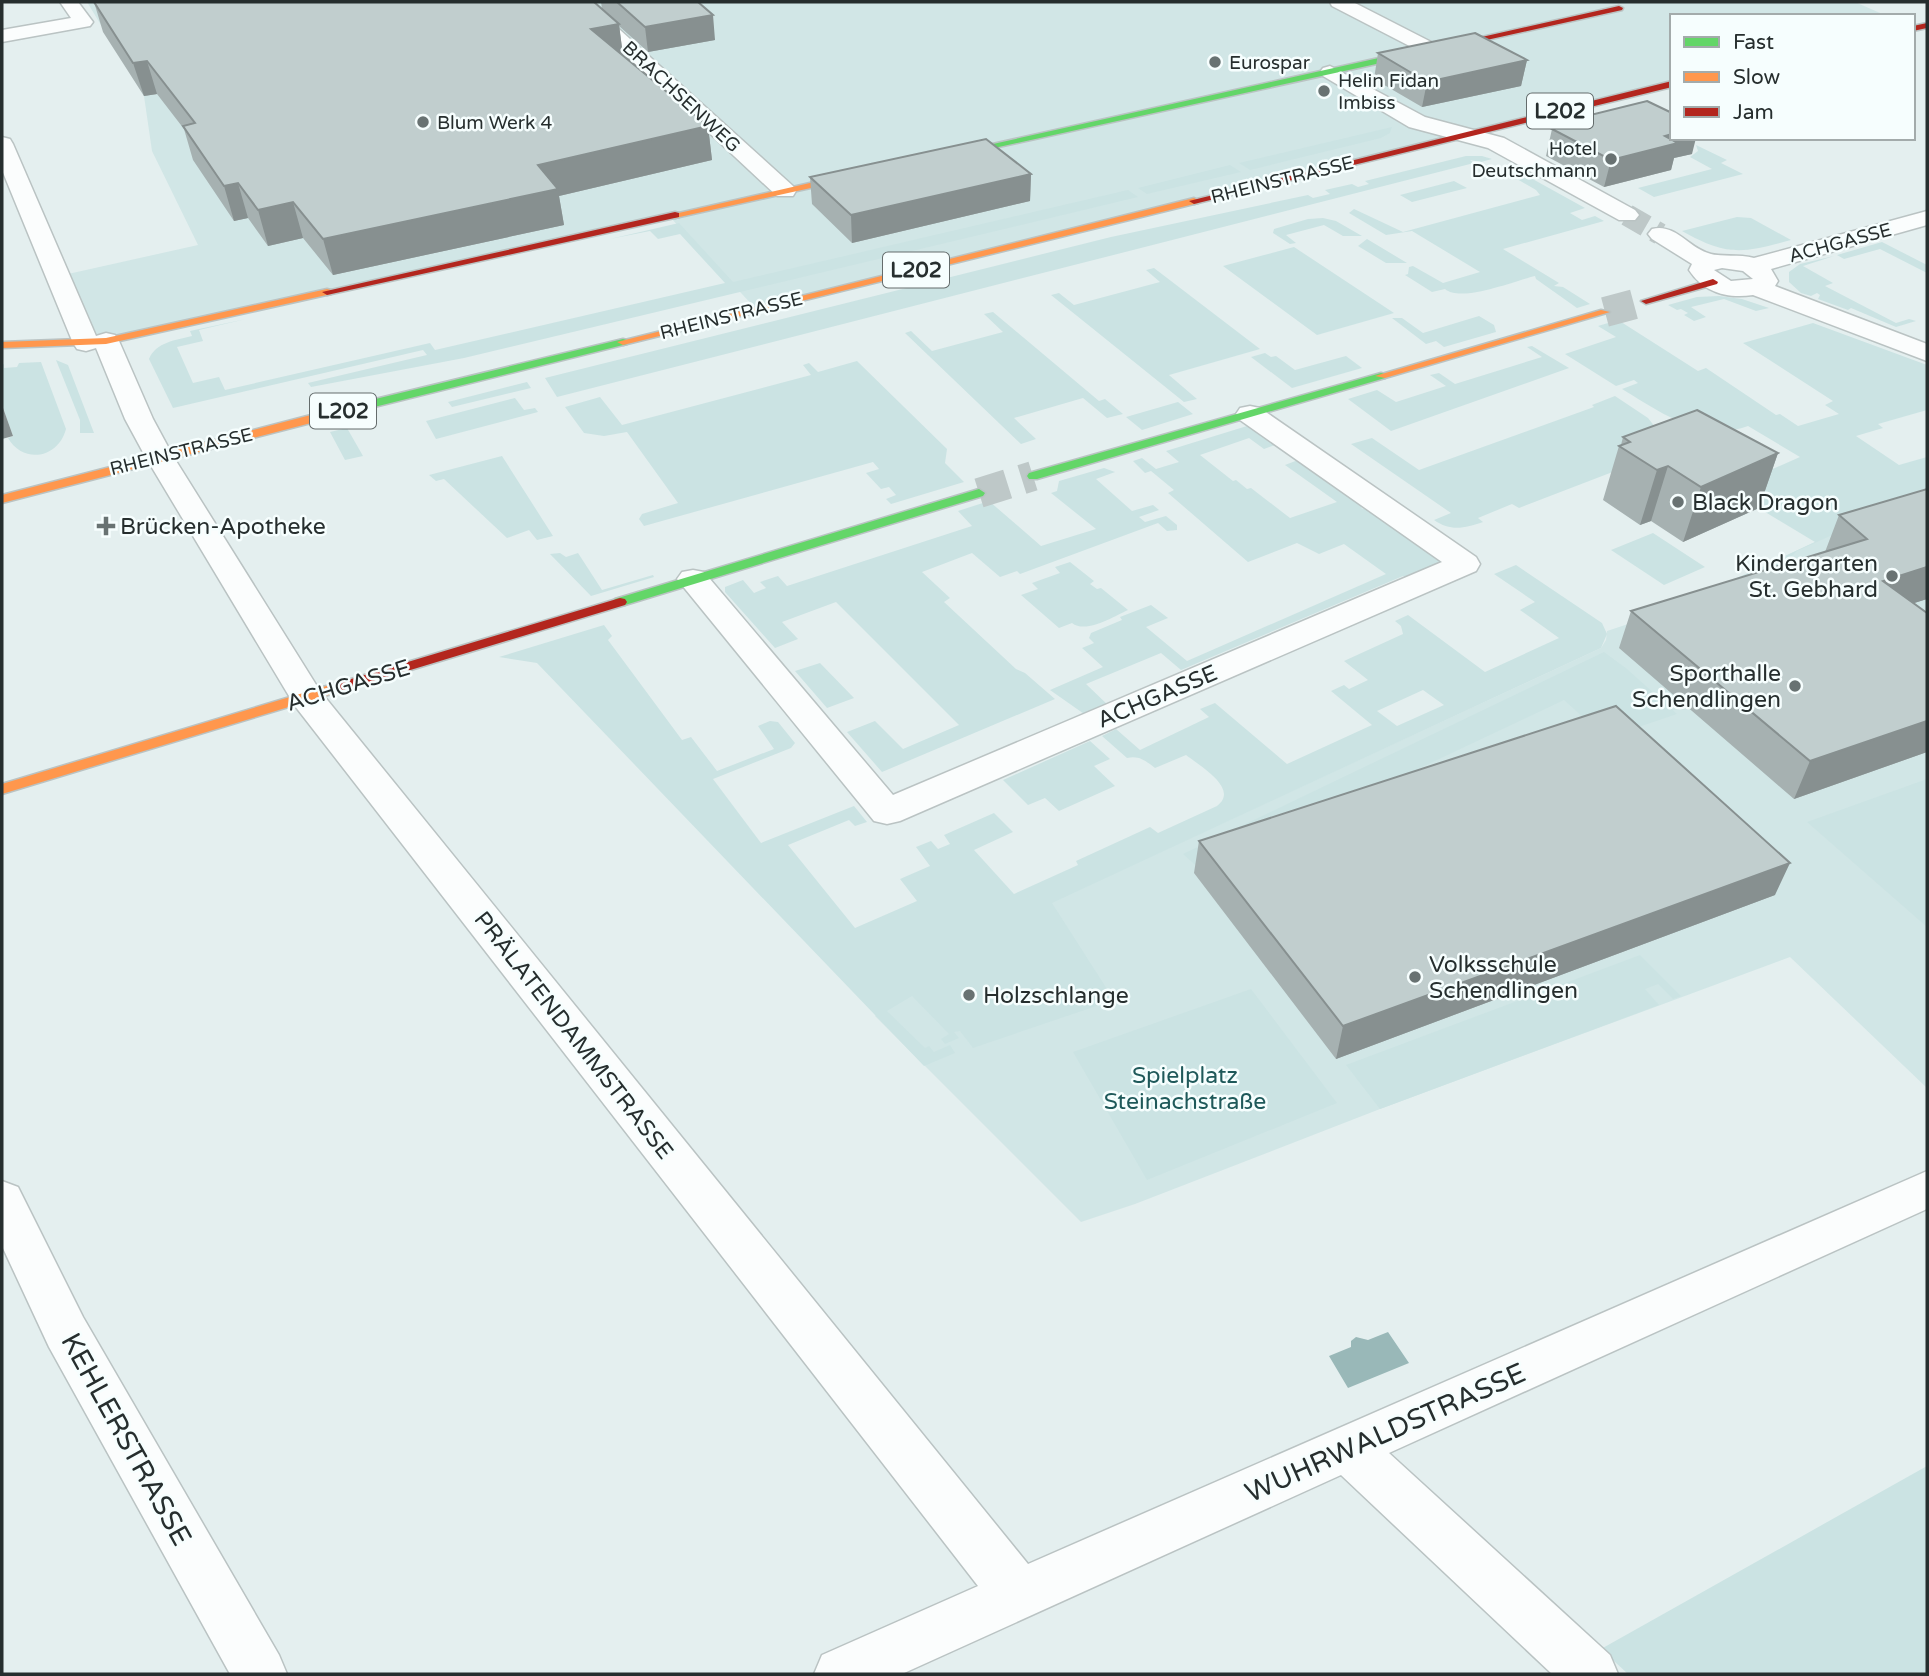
<svg xmlns="http://www.w3.org/2000/svg" width="1929" height="1676" font-family="'Varela Round',sans-serif">
<style>
.built{fill:#d1e6e6}
.green{fill:#cbe3e3;fill-rule:evenodd}
.water{fill:#99b8b8}
.lines{fill:none;stroke-linecap:round;stroke-linejoin:round}
.street-tunnel{stroke:#bec8c8;stroke-width:22;stroke-dasharray:22 10;stroke-linecap:butt}
.secondary-tunnel{stroke:#bec8c8;stroke-width:30;stroke-dasharray:30 15;stroke-linecap:butt}
.street-casing{stroke:#bac3c3;stroke-width:3}
.fast-casing{stroke:#bac3c3;stroke-width:3}
.slow-casing{stroke:#bac3c3;stroke-width:3}
.jam-casing{stroke:#bac3c3;stroke-width:3}
.street{fill:#fbfdfd;fill-rule:evenodd}
.fast{fill:#63d668;fill-rule:evenodd}
.slow{fill:#ff974d;fill-rule:evenodd}
.jam{fill:#b3261e;fill-rule:evenodd}
.wall{fill:#a6b1b1}
.shaded-wall{fill:#879090}
.building{fill:#c1cece;stroke:#879090;stroke-width:2}
.poi-dot{fill:#687272;stroke:#f6fefe;stroke-width:2.5}
.labels{text-anchor:middle;stroke-width:5;stroke-linejoin:round;paint-order:stroke}
.far-poi-label{font-size:19px;fill:#262e2e;stroke:#f6fefe;text-anchor:start}
.far-street-label{font-size:19px;fill:#262e2e;stroke:#f6fefe}
.shield{fill:#f6fefe;stroke:#646c6c;stroke-width:2}
.shield-label{font-size:21px;font-weight:bold;fill:#262e2e}
.poi-label{font-size:23px;fill:#262e2e;stroke:#f6fefe;text-anchor:start}
.street-label{font-size:23px;fill:#262e2e;stroke:#f6fefe}
.park-label{font-size:23px;fill:#1f595a;stroke:#f6fefe}
.near-street-label{font-size:28px;fill:#262e2e;stroke:#f6fefe}
</style>
<rect width="100%" height="100%" fill="#e4efef"/>
<path class="built" d="M87 2H1855L1887 16H1672V84L756 309 670 217 86 343 59 276 198 245 152 151 144 96Z
M1927 490V1088L1790 957 1380 1109 1135 1204 1081 1222 875 1016 944 952 1601 648 1606 640 1607 631 1634 622 1786 557 1785 556Z"/>
<path class="green" d="M1392 127 1390 133 1381 138 1250 170 1239 163Z
M1696 145 1727 160 1721 163 1743 174 1654 197 1638 188 1712 169 1690 157 1698 151Z
M1466 156H1482L1492 159 1481 162 1470 160 1474 163 557 397 545 378 1111 237 1308 195 1313 198 1330 194 1325 190 1352 184 1358 187 1369 184 1365 181Z
M1230 165 1241 172 1147 194 1138 188Z
M1520 172 1585 208 1570 213 1582 220 1595 216 1604 221 1503 249 1559 283 1554 286 1563 287 1590 304 1577 308 1536 279 1535 276C1514 281 1461 303 1445 289L1432 292 1405 275 1408 274 1409 267 1413 266 1443 283 1480 272 1412 231 1386 235 1349 213 1354 209 1403 232 1540 195 1536 190 1510 175Z
M1454 181 1467 188 1412 202 1400 195Z
M1128 190 1138 197 464 358 311 387 308 383 427 355 423 350 173 408 149 359C156 342 176 340 192 336L190 331 246 319 199 330 203 341 177 347 193 383 219 377 225 390 430 343 435 350 725 283 680 234 658 239 650 231 610 239 679 223 733 282Z
M1737 217 1751 218 1791 240C1743 253 1728 257 1682 231Z
M1323 218 1336 221 1362 236H1343L1324 225 1286 235 1296 243 1290 244 1273 233 1274 229 1308 219Z
M1367 239 1407 263H1386L1358 246Z
M1882 242 1927 265V273L1880 249 1844 259 1837 255Z
M1294 247 1394 313 1317 335 1223 266Z
M1834 256 1803 266 1833 283 1825 286 1896 323 1909 319 1916 321 1896 327 1851 308 1848 310 1818 299 1820 295 1817 293 1811 296 1801 293 1789 282V272L1800 264Z
M1154 268 1260 349 1169 375 1197 399 1184 402 1051 295 1059 293 1074 305 1160 282 1146 270Z
M1719 296 1742 299 1769 308 1756 311 1724 299 1691 307 1706 317 1694 321 1684 315 1688 313 1681 309 1677 310 1668 305 1697 297Z
M993 312 1099 401 1105 399 1123 414 1107 418 1083 398 1014 418 1036 439 1021 444 905 333 911 331 932 351 1003 332 984 314Z
M1479 316 1494 325 1496 332 1444 347 1436 341 1426 344 1392 318H1402L1423 333Z
M1618 320 1698 371 1706 368 1776 415 1780 414 1798 426 1839 414 1825 405 1833 401 1743 343 1813 323 1927 365V410L1878 424 1883 428 1856 436 1899 465 1927 457V492L1797 551 1791 557 1927 659 1634 622 1786 557 1785 556 1815 542 1727 489 1800 457 1748 426C1702 443 1660 412 1622 389L1638 383 1634 380 1616 386 1565 354 1616 337 1598 326Z
M1532 346 1569 368 1391 431 1348 399 1377 390 1396 402 1446 386 1430 375 1439 373 1455 384 1542 357 1527 347Z
M1265 353 1271 357 1276 356 1295 370 1346 356 1362 368 1292 388 1251 357Z
M56 360 68 365 94 433H80V420Z
M857 361 947 449 945 463 964 482 891 504 886 499 896 495 889 487 881 489 866 473 879 469 873 462 644 526 639 519 642 514 678 503 627 432 604 436 584 433 565 407 600 397 622 425 811 375 803 365 809 363 818 372Z
M41 362 66 429C58 459 23 464 8 438L13 436 2 405V365L4 364V368L17 367 19 363Z
M527 382 531 388 452 407 448 402Z
M1615 396 1648 418 1655 427 1623 468 1519 508 1512 504 1478 518 1483 522C1465 528 1451 532 1434 520L1451 513 1351 444 1372 438 1419 470 1594 407 1592 405Z
M515 398 524 410 535 408 538 412 436 439 426 421Z
M1178 402 1193 414 1142 430 1126 417Z
M1247 426 1275 445 1264 449 1249 438 1200 455 1233 481 1236 480 1247 489 1251 488 1290 518 1337 502 1285 465 1298 460 1364 506 1361 508 1371 511 1444 563 1412 581 1403 576 1181 670 1161 653 1086 684 1110 707 1087 716 1050 690 1103 667 1082 648 1094 643 1089 638 1091 633 1122 620 1120 617 1151 605 1168 618 1146 627 1187 661 1386 574 1344 544 1319 554 1297 543 1248 562 1168 493 1174 490 1151 471 1145 473 1133 461 1142 458 1156 469 1179 462 1166 451Z
M347 428 363 456 345 460 330 432Z
M502 456 553 536 537 540 529 530 507 538 444 479 436 481 429 475Z
M1104 468 1115 472 1096 479 1132 511 1153 505 1159 510 1139 517 1145 522 1166 516 1177 525V530L1167 531 1158 523 1020 574 1017 571 1000 577 972 553 922 572 950 598 944 602 1016 669 1025 673 1055 699 882 772 847 732 875 721 903 749 959 725 836 602 782 622 798 639 775 648 725 592V587L743 580 754 593 766 588 760 582 778 576 787 586 972 526 958 511 989 501 1041 546 1096 529 1051 493 1057 491 1059 481Z
M1653 533 1705 567 1664 585 1611 550Z
M560 553 566 557 578 553 602 590 653 575 654 577 591 596 550 554Z
M1070 562 1094 581 1090 584 1097 589 1101 588 1128 610C1113 617 1086 634 1072 623L1059 628 1021 595 1038 589 1032 583 1060 573 1055 567Z
M1516 565 1602 623 1607 634 1601 648 1052 903 1114 1000 973 1048 960 1031 954 1032 959 1038 945 1044 941 1039 949 1034 912 996 887 1011 925 1048 929 1046 934 1052 950 1045 955 1053 924 1066 537 663 499 657 604 625 612 636 608 640 682 740 691 737 717 771 774 749 758 726 770 721 778 722 795 743 791 748 713 779 761 843 854 806 867 822 855 826 849 820 788 845 855 928 917 901 900 879 930 866 916 847 931 841 938 849 950 844 944 835 994 813 1013 832 974 850 1014 894 1078 865 1076 861 1150 827 1158 833 1217 806C1240 789 1200 766 1186 755L1155 768C1146 761 1139 755 1127 758L1102 736 1116 729 1140 750 1209 717 1200 709 1215 703 1287 764 1372 725 1331 691 1344 685 1349 689 1368 680 1344 661 1403 634 1401 626 1395 621 1408 615 1485 672 1559 638 1520 610 1535 602 1494 574ZM1423 690 1444 705 1397 726 1377 711Z
M1604 652 1627 669 1677 714 1606 738 1564 700 1202 871 1183 854Z
M820 663 854 698 827 708 795 671Z
M1090 741 1110 759 1094 766 1115 786 1059 811 1045 798 1028 805 1003 780Z
M1927 779V927L1807 822Z
M1640 955 1681 996 1673 999 1658 984 1645 989 1659 1005 1380 1109 1346 1065Z
M1251 989 1337 1103 1147 1180 1073 1052Z
M1927 1466V1674H1628L1601 1649Z"/>
<path class="water" d="M1388 1332 1409 1363 1348 1388 1329 1356 1351 1347V1341L1356 1337 1368 1340Z"/>
<g class="lines">
<path class="street-tunnel" d="M1627 215 1660 234"/>
<path class="secondary-tunnel" d="M1605 312 1646 301
M979 493 1033 476"/>
<g class="street-casing">
<path id="street" d="M60 2H78L93 22 90 26 2 42V30L71 18Z
M569 2H589L793 186 796 191 793 196H777Z
M1330 2H1353L1439 46 1442 50 1439 54H1425L1332 6Z
M1330 66 1425 117 1504 138 1635 210 1639 215 1635 220H1619L1488 148 1409 127 1323 76 1320 72 1323 68Z
M2 137 10 139 13 144 96 336 106 333 115 335 119 341 153 419 173 456 320 691 1028 1564 1927 1171V1209L1389 1453 1610 1655 1618 1674H1552L1341 1475 902 1674H814L822 1655 978 1586 295 706 145 456 125 419 96 348 86 351 77 349 73 343 2 170Z
M1927 211V225L1771 269 1778 281 1775 286 1927 344V361L1753 295C1727 299 1703 292 1689 270L1692 264 1652 239 1648 234 1652 229C1676 223 1689 249 1711 254 1722 257 1739 254 1754 258ZM1722 268 1743 271 1753 279 1731 281 1714 270Z
M1250 406 1260 408 1476 557 1480 564 1476 571 900 821 887 824 874 821 677 579 682 572 693 570 704 572 893 795 1442 562 1240 420 1236 414 1240 408Z
M2 1181 18 1187 83 1317 279 1655 287 1674H230L49 1347 2 1246Z"/>
</g>
<g class="fast-casing">
<path id="fast" d="M1437 45 1441 48 1440 50 944 159 939 156Z
M623 339 627 340V344L334 417 328 413 330 410Z
M1381 373 1385 374V378L1037 479H1029L1027 476 1029 473Z
M979 489 985 493 983 496 625 605H615L613 602 615 599Z"/>
</g>
<g class="slow-casing">
<path id="slow" d="M862 171 865 172V176L675 218 670 215Z
M1194 198 1199 201 1198 203 623 345 617 342Z
M327 289 331 290V294L106 344 2 348V342L106 338Z
M1601 310 1610 312 1385 378 1375 376Z
M334 409 340 413 338 416 2 503V495Z
M333 684 340 689 338 692 2 794V784Z"/>
</g>
<g class="jam-casing">
<path id="jam" d="M1619 6 1623 8 1622 10 1437 51 1433 48Z
M1927 23V28L1913 31V26Z
M1672 81V87L1194 204 1189 201Z
M675 212 679 213V217L327 295 322 292Z
M1713 279 1718 282 1717 284 1646 304 1641 301Z
M620 598 625 599 627 602 625 605 338 692 333 694 326 689 328 686Z"/>
</g>
<use href="#street" class="street"/>
<use href="#fast" class="fast"/>
<use href="#slow" class="slow"/>
<use href="#jam" class="jam"/>
</g>
<path class="wall" d="M94 2 602 9 601 2H698L715 40 648 52 619 26 623 55 708 126 712 160 559 196 564 225 333 275 303 238 268 246 248 218 234 221 193 160 184 129 157 94 144 96 103 32Z
M1378 53 1527 60 1521 86 1422 107 1374 79Z
M1566 121 1692 154 1674 158 1671 170 1604 187 1546 156 1552 129 1565 126Z
M1031 174 1030 201 852 243 812 204 810 177Z
M1623 437 1778 453 1759 508 1683 542 1651 521 1640 525 1603 500 1619 446 1621 445Z
M1927 489V599L1914 603 1927 613V752L1794 799 1619 648 1631 611 1825 552 1839 515Z
M1199 841 1775 895 1336 1059 1194 873Z"/>
<path class="shaded-wall" d="M713 15 715 40 648 52 645 27Z
M619 24 623 56 591 29Z
M1527 60 1521 86 1422 107 1427 82Z
M147 61 157 94 144 96 133 63Z
M708 126 712 160 559 196 564 225 333 275 323 239 538 165Z
M1672 134V138H1696L1692 154 1674 158 1671 170 1604 187 1611 160 1665 136Z
M1031 174 1030 201 852 243 851 215Z
M238 183 248 218 234 221 224 186Z
M293 202 303 238 268 246 258 210Z
M2 405 13 436 2 439Z
M1778 453 1759 508 1683 542 1701 487Z
M1668 466 1651 521 1640 525 1657 470Z
M1927 567V599L1867 618 1883 581Z
M1927 721V752L1794 799 1810 761Z
M1790 863 1775 895 1336 1059 1343 1026Z"/>
<path class="building" d="M94 2H594L619 24 591 29 708 126 538 165 558 189 323 239 293 202 258 210 238 183 224 186 183 126 195 123 147 61 133 63Z
M617 2H698L713 15 645 27Z
M1475 33 1527 60 1427 82 1378 53Z
M1647 101 1672 113V134L1665 136 1678 143 1611 160 1552 129 1572 124 1566 121Z
M986 139 1031 174 851 215 810 177Z
M1697 410 1778 453 1701 487 1668 466 1657 470 1619 446 1630 442 1623 437Z
M1927 489V567L1883 581 1927 613V721L1810 761 1631 611 1867 539 1839 515Z
M1616 706 1790 863 1343 1026 1199 841Z"/>
<g class="poi-dot">
<circle cx="1215" cy="62" r="7"/>
<circle cx="1324" cy="91" r="7"/>
<circle cx="423" cy="122" r="7"/>
<circle cx="1611" cy="159" r="7"/>
<circle cx="1678" cy="502" r="7"/>
<path d="M102.5 515.5h7v7h7v7h-7v7h-7v-7h-7v-7h7z"/>
<circle cx="1892" cy="576" r="7"/>
<circle cx="1795" cy="686" r="7"/>
<circle cx="1415" cy="977" r="7"/>
<circle cx="969" cy="995" r="7"/>
</g>
<g class="labels">
<g class="far-poi-label">
<text x="1229" y="69">Eurospar</text>
<text x="1338" y="87">Helin Fidan<tspan x="1338" dy="22">Imbiss</tspan></text>
<text x="437" y="129">Blum Werk 4</text>
<text x="1597" y="155" text-anchor="end">Hotel<tspan x="1597" dy="22">Deutschmann</tspan></text>
</g>
<g class="far-street-label">
<text transform="translate(682 96) rotate(43)" y="7">BRACHSENWEG</text>
<text transform="translate(1282 179) rotate(-14)" y="7">RHEINSTRASSE</text>
<text transform="translate(1840 242) rotate(-15)" y="7">ACHGASSE</text>
<text transform="translate(731 315) rotate(-14)" y="7">RHEINSTRASSE</text>
<text transform="translate(181 451) rotate(-14)" y="7">RHEINSTRASSE</text>
</g>
<g class="shield">
<rect x="1527" y="93.5" width="66" height="35" rx="5"/>
<rect x="883" y="252.5" width="66" height="35" rx="5"/>
<rect x="310" y="393.5" width="66" height="35" rx="5"/>
</g>
<g class="shield-label">
<text x="1560" y="118">L202</text>
<text x="916" y="277">L202</text>
<text x="343" y="418">L202</text>
</g>
<g class="poi-label">
<text x="1692" y="510">Black Dragon</text>
<text x="120" y="534">Brücken-Apotheke</text>
<text x="1878" y="571" text-anchor="end">Kindergarten<tspan x="1878" dy="26">St. Gebhard</tspan></text>
<text x="1781" y="681" text-anchor="end">Sporthalle<tspan x="1781" dy="26">Schendlingen</tspan></text>
<text x="1429" y="972">Volksschule<tspan x="1429" dy="26">Schendlingen</tspan></text>
<text x="983" y="1003">Holzschlange</text>
</g>
<g class="street-label">
<text transform="translate(348 685) rotate(-17)" y="8">ACHGASSE</text>
<text transform="translate(1157 696) rotate(-23)" y="8">ACHGASSE</text>
<text transform="translate(574 1035) rotate(52)" y="8">PRÄLATENDAMMSTRASSE</text>
</g>
<g class="park-label">
<text x="1185" y="1083">Spielplatz<tspan x="1185" dy="26">Steinachstraße</tspan></text>
</g>
<g class="near-street-label">
<text transform="translate(1385 1432) rotate(-24)" y="10">WUHRWALDSTRASSE</text>
<text transform="translate(127 1439) rotate(61)" y="10">KEHLERSTRASSE</text>
</g>
</g>
<rect width="1929" height="1676" fill="none" stroke="#262e2e" stroke-width="7"/>
<rect x="1670" y="14" width="245" height="126" fill="#f6fefe" stroke="#a3abab" stroke-width="2"/>
<rect x="1684" y="37" width="35" height="10" fill="#63d668" stroke="#a3abab" stroke-width="2"/>
<text x="1733" y="49" font-size="21" fill="#262e2e">Fast</text>
<rect x="1684" y="72" width="35" height="10" fill="#ff974d" stroke="#a3abab" stroke-width="2"/>
<text x="1733" y="84" font-size="21" fill="#262e2e">Slow</text>
<rect x="1684" y="107" width="35" height="10" fill="#b3261e" stroke="#a3abab" stroke-width="2"/>
<text x="1733" y="119" font-size="21" fill="#262e2e">Jam</text>
</svg>
